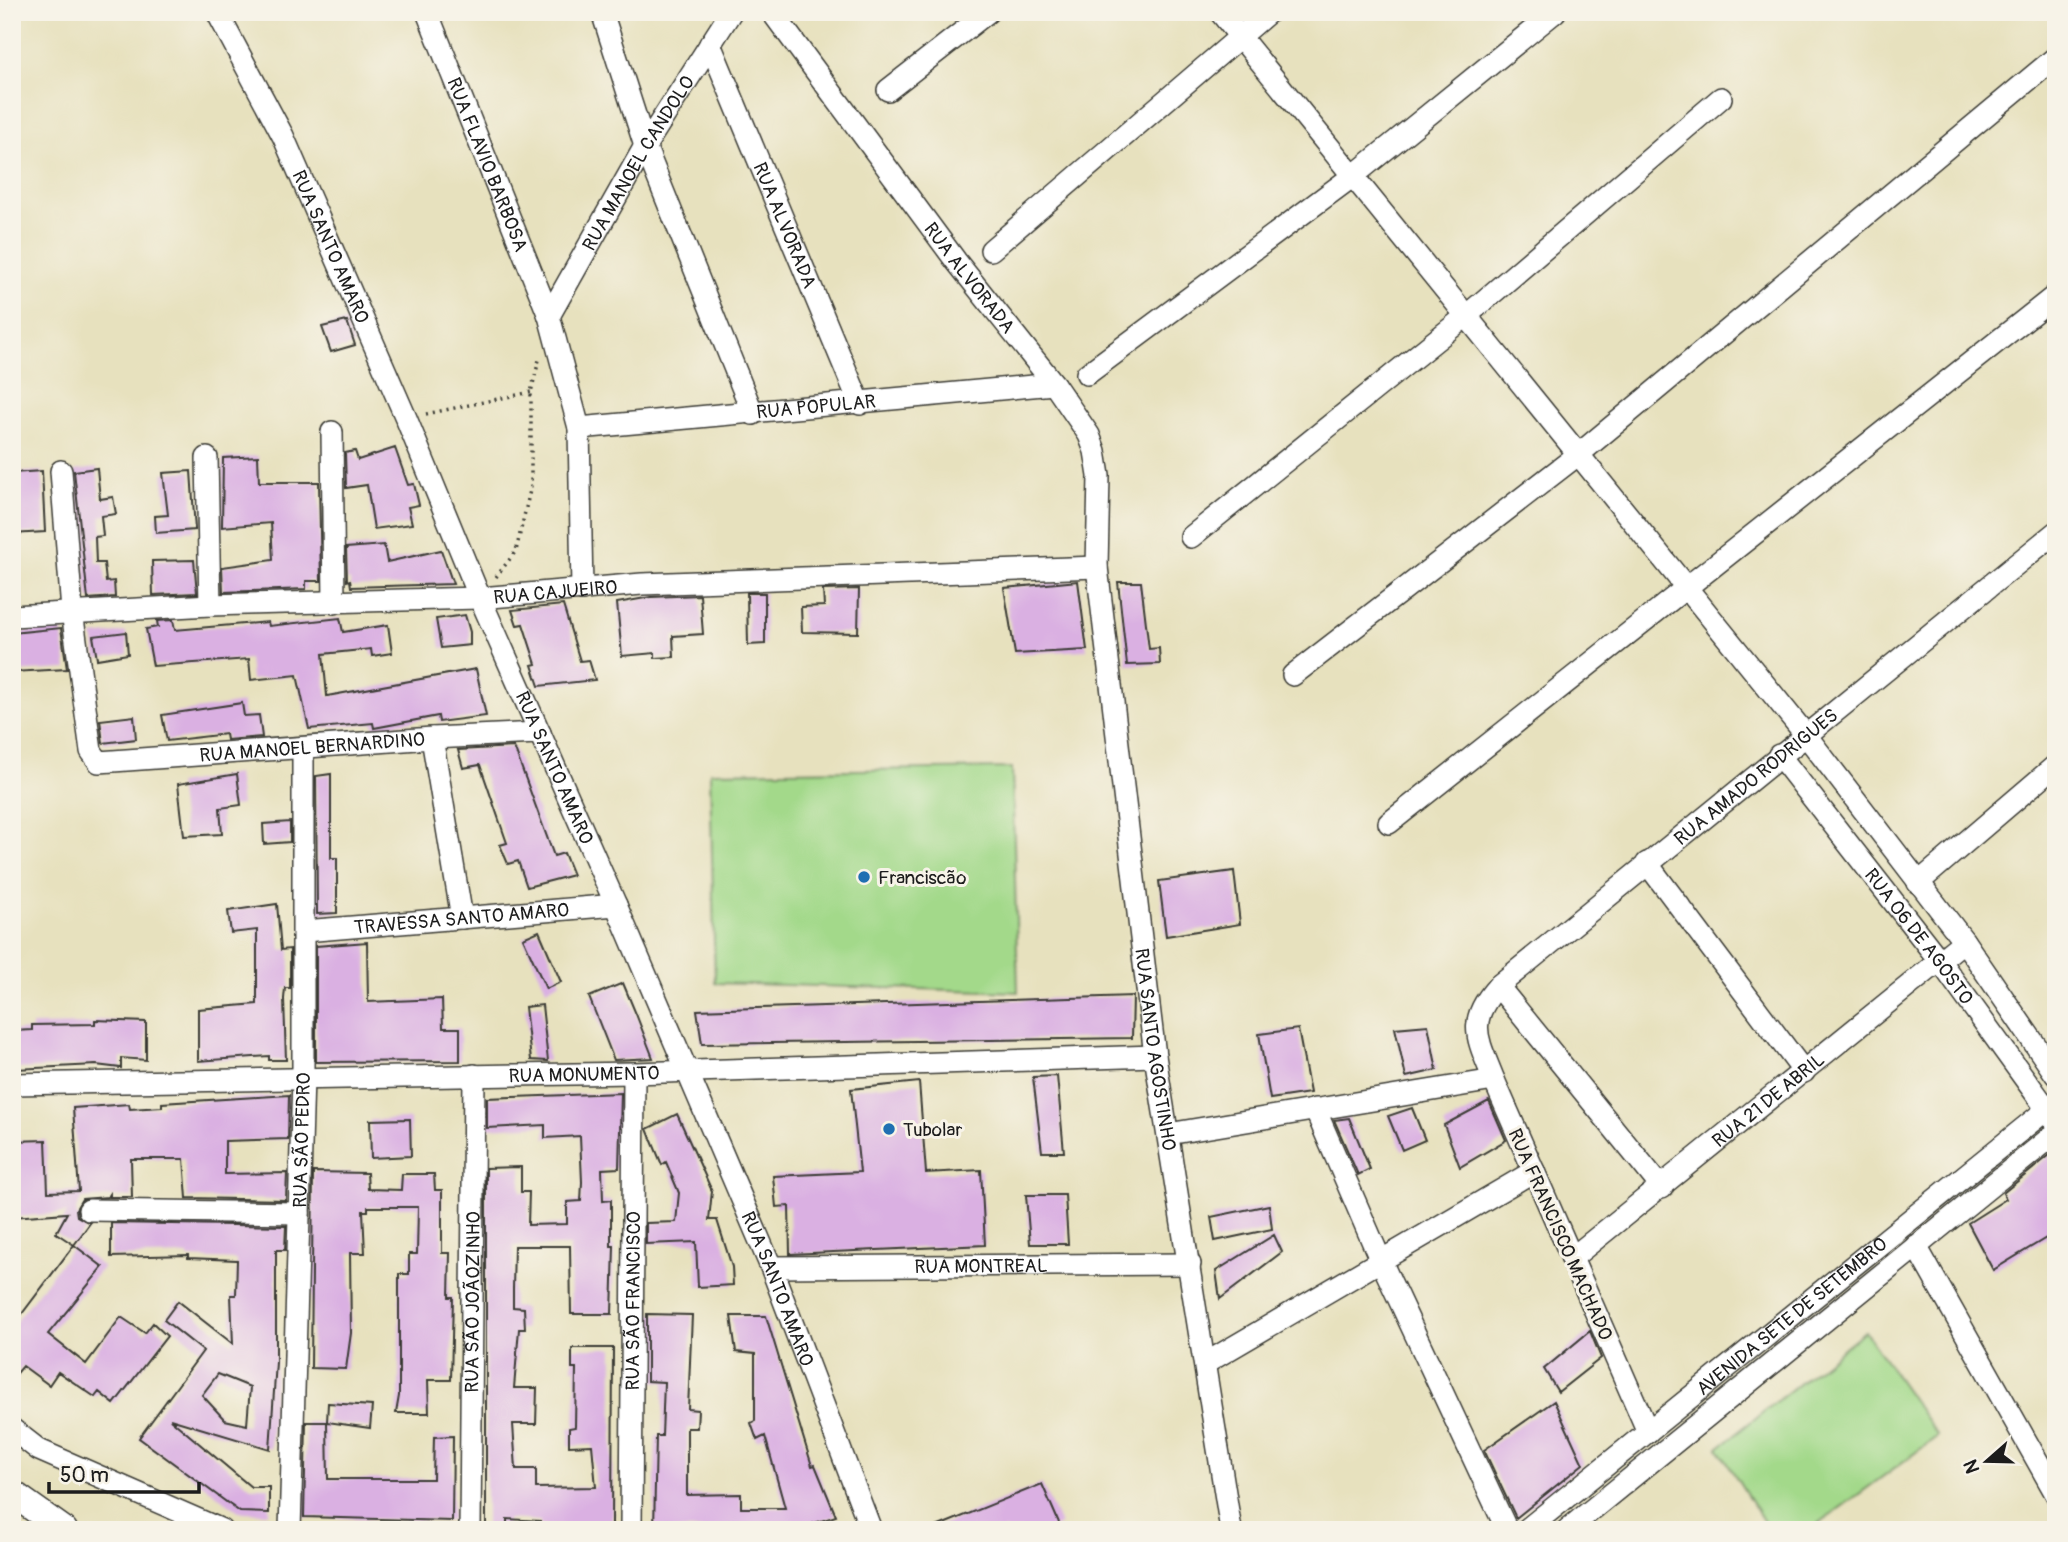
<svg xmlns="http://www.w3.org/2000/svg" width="2068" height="1542" font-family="Pangolin,sans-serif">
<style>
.green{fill:#a3d98a;stroke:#607a53;stroke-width:2}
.building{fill:#dab0e2;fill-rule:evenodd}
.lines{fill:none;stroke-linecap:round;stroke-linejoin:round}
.minor-casing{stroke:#3a3a34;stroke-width:24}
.major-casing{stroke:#3a3a34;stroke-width:29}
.path{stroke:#3a3a34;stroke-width:3.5;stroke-dasharray:2 5;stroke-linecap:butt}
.minor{stroke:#fff;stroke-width:21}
.major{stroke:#fff;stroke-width:26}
.poi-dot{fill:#1f6fb2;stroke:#f7f3e8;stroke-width:2.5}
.labels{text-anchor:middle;stroke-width:6;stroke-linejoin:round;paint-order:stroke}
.street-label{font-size:19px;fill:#1c1c1c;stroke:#f7f3e8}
.poi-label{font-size:19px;fill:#1c1c1c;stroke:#f7f3e8;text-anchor:start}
</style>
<rect width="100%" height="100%" fill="#f7f3e8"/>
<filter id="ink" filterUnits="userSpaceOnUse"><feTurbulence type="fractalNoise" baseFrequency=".0143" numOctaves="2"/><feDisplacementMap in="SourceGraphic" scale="14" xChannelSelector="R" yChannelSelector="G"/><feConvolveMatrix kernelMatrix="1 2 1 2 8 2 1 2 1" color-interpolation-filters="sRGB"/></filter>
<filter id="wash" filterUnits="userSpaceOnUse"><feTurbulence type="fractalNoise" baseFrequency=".00686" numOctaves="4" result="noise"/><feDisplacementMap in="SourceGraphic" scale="28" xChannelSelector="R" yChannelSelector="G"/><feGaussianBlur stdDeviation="1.57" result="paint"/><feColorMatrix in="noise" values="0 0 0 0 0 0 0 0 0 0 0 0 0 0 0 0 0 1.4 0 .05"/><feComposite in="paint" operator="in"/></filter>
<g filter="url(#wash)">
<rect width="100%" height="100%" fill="#e7e1be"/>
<path class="green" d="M1012 768 1018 992 715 983 710 772Z
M1865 1331 1938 1436 1810 1530H1769L1718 1448Z"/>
<g id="blocks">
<path class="building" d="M347 321 355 345 331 352 322 327Z
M395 448 408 485 414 484 419 505 408 507 412 524 374 529 367 485 346 488 345 453 355 451 358 460Z
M258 456 259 482H319L321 581H306V589L223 592 222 567 273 560 271 523 222 527 223 458Z
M97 468 100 499 113 497 116 514 101 516 103 536 95 537 96 563H104L106 582 114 581 115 597 88 599 74 471Z
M42 471 45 532 12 534V473Z
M191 471 195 530 156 533 155 516 168 515 163 473Z
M384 545 387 562 441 550 453 584 351 587 350 580 347 581 346 548Z
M194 560 197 593 153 595 152 561Z
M1078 581 1087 650 1015 654 1004 588Z
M1118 582H1141L1149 649 1159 648 1160 664 1127 665Z
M859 589 858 633 802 632 801 607 824 606 823 590Z
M747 593H765V644L748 645Z
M700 595 703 634 673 636 674 657 655 658V653L622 656 617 603 651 597Z
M563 605 580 661 589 660 595 680 539 686 532 665 536 664 523 624 517 625 512 610Z
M465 615 470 632V645L441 648 436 619Z
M340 618 343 632 388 625 392 653 372 656 371 649 323 654 327 696 476 669 486 716 439 722 438 716 374 728 373 723 309 729 297 675 251 680 249 659 153 666 146 629 158 627 157 621 173 620 175 630 268 622 269 626Z
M61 628 67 669 12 672V633Z
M126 632 128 654 97 659 93 636Z
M242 703 244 716 259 715 262 737 227 740 226 734 167 741 162 715Z
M134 716 136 739 103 743 100 720Z
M514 747 554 856 564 853 573 875 527 887 518 861 508 864 500 845 507 843 480 765 463 768 458 750Z
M237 774 241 805 220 808 222 834 184 836 178 784Z
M331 774V858H337V913L317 914 316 776Z
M290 822V842L264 844 263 824Z
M1234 871 1240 924 1166 936 1159 881Z
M277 904 281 950 290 949V988H285L284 999 286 1060H269V1056L198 1061V1009L257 1004V930L231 933 228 911Z
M539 931 561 982 546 989 523 938Z
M367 942 368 1002 442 999 443 1028H460V1061L316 1062V946Z
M623 983 636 1014 653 1058 614 1060 595 1012 589 997Z
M1133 996 1132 1038 702 1044 697 1010Z
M542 1005 548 1061 531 1060 525 1007Z
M95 1020 146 1022V1060L121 1058V1068L96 1065 16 1069 14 1031 32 1030V1025L95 1024Z
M1428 1025 1437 1070 1406 1077 1395 1028Z
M1298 1029 1310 1093 1270 1099 1259 1034Z
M1057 1076 1064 1152H1042L1033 1077Z
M919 1082 926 1173 981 1170 985 1245 790 1254 789 1206 776 1207 773 1176 860 1172 851 1089Z
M621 1093 619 1168 602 1169 603 1201 611 1200V1246H614L612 1314H571L570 1246H514L513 1289V1307L524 1308 525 1329H519L514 1388H537L536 1424H513L516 1469H536V1488L596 1487 592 1445 569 1446V1428L575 1427 576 1368H572V1348H613L612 1526H540V1521L507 1519V1527L486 1526V1168L521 1167V1192H529L528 1225 567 1224V1202L581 1201 582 1182 580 1136 545 1138V1125L487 1128V1098Z
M289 1095 288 1139 225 1141V1174L287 1173 286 1200 187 1198 184 1159H131L132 1197H110V1194L108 1197 82 1199 76 1209 77 1216 90 1223 74 1245 56 1233 67 1213 13 1217 12 1141 46 1140 48 1192 79 1191 73 1108 129 1104 130 1109 162 1107V1103Z
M1489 1101 1506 1140 1460 1167 1444 1125Z
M1412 1108 1425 1140 1402 1150 1388 1116Z
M677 1114 712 1191 709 1220H717L732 1267 733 1285 698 1287 696 1242 646 1244V1223L676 1222 679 1193 666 1162 662 1165 647 1129Z
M1349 1118 1370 1169 1358 1175 1334 1120Z
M410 1119 411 1156 371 1158 370 1120Z
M2056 1150V1232L1993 1270 1968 1223 2006 1199 2003 1193Z
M313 1172 367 1173 368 1189 401 1190 402 1174H434L435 1190H442V1253H450L449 1297H453L451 1380H428L429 1413H396L399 1396V1274H409V1254H417L418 1207H368V1211H363L365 1253H350L351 1333 346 1369 311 1368Z
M1026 1195H1065L1068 1244H1030Z
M1269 1205 1272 1229 1215 1241 1211 1217Z
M111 1223 286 1226 285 1250H276V1362L270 1449 170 1419 251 1487H269V1513L240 1512 139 1438 203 1351 164 1320 178 1301 233 1344 231 1295H236L237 1260 188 1258V1255L111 1257ZM218 1374 250 1387 247 1425 225 1420 202 1395Z
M1274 1235 1282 1252 1220 1299 1216 1271Z
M74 1245 103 1267 48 1334 86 1364 121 1317 145 1333 153 1323 167 1336 114 1404 99 1392 95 1397 58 1372 49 1385 23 1366 12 1379V1327Z
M647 1314 692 1315 688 1409 698 1410 697 1428H687V1495L741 1494V1508H785L765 1436 757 1440 751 1423 755 1421V1354L736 1352 731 1316H766L812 1466 815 1465 836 1516 794 1530H654L656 1436H662L664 1382 647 1381Z
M1590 1331 1601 1358 1558 1392 1544 1369Z
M1554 1401 1583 1464 1516 1518 1484 1450Z
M328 1403 372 1406 370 1428 327 1422Z
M306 1422H327L328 1479H433L434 1437 453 1436 452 1521 304 1517Z
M1042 1484 1060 1525 1049 1530H929Z"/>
</g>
</g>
<g filter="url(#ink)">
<use href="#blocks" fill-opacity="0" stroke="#3a3a34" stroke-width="2"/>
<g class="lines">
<g class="minor-casing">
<g id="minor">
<path id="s1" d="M217 12 283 136 406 418 480 598 616 905 771 1267 871 1530"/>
<path id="s2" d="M427 12 549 316 579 428 582 590"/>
<path d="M602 12 645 146 753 414"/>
<path id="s3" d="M772 12 956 261 1054 384 1089 435 1095 451 1099 476 1097 567 1155 1056 1231 1530"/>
<path d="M1220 12 1805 734 1964 941 2056 1075"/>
<path id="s4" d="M710 44 860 404"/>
<path d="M888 90 988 12"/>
<path d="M991 250 1269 12"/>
<path id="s5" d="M549 316 645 146 731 12"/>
<path d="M1087 374 1353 176 1555 12"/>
<path id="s6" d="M579 428 1054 384"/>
<path d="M332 432 334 603"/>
<path d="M207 458 210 605"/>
<path id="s7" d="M61 471 72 611 91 751 99 762 432 738 540 733"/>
<path d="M1191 537 1466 316 1721 98"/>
<path id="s8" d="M12 616 210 605 480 598 642 584 1097 567"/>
<path d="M1293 675 1579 454 2056 57"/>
<path d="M432 738 462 918"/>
<path id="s9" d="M1779 755 1939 960 2054 1119"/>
<path d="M1389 823 2056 295"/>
<path d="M1647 863 1804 1072"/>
<path d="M1918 883 2056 765"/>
<path id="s10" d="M304 931 616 905"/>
<path d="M1498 986 1662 1188"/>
<path id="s11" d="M12 1084 634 1073 1155 1056"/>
<path d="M1315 1109 1380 1259 1507 1530"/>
<path d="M1168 1134 1494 1080"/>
<path d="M89 1210 299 1213"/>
<path d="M1916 1246 2056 1494"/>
<path id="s12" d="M1572 1258 1964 941"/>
<path id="s13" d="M771 1267 1190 1264"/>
<path d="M1206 1363 1534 1171"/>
<path d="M12 1429 39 1450 222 1530"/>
<path id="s14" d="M1648 1432 1494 1080C1478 1039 1465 1022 1498 986L2056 532"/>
<path id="s15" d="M290 1530 303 1077V749"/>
<path id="s16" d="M470 1530 474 1075"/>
<path id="s17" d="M631 1530 634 1073"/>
<path id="s18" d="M1526 1530 2056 1102"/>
<path d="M1567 1530 2056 1133"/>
</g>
</g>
<g class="major-casing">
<path id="major" d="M12 1493 64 1530"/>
</g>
<path class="path" d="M426 414 531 392
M496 577 516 551 531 486V392L539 360"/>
<use href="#minor" class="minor"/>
<use href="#major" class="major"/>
</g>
</g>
<g class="poi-dot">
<circle cx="864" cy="877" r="7"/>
<circle cx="889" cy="1129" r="7"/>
</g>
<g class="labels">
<g class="street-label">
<text dy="7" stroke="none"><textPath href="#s5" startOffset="177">RUA MANOEL CANDOLO</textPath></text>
<text dy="7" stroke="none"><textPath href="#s2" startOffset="164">RUA FLAVIO BARBOSA</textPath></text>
<text dy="7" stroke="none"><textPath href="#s4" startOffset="196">RUA ALVORADA</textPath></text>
<text dy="7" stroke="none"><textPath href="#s1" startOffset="261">RUA SANTO AMARO</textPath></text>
<text dy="7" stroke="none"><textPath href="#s3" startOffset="331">RUA ALVORADA</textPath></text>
<text dy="7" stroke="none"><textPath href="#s6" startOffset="238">RUA POPULAR</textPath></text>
<text dy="7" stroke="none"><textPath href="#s8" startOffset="544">RUA CAJUEIRO</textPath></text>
<text dy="7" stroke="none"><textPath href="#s7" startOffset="509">RUA MANOEL BERNARDINO</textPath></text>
<text dy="7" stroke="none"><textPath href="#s1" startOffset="828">RUA SANTO AMARO</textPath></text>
<text dy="7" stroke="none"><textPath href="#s14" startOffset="819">RUA AMADO RODRIGUES</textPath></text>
<text dy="7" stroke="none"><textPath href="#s10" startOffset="158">TRAVESSA SANTO AMARO</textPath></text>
<text dy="7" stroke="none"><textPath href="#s9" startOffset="229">RUA 06 DE AGOSTO</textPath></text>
<text dy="7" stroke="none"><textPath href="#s3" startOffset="1148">RUA SANTO AGOSTINHO</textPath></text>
<text dy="7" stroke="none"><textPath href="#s11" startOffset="572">RUA MONUMENTO</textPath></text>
<text dy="7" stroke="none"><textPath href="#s12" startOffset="252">RUA 21 DE ABRIL</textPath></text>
<text dy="7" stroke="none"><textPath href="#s15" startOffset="390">RUA SÃO PEDRO</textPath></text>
<text transform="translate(1561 1234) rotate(66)" y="7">RUA FRANCISCO MACHADO</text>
<text dy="7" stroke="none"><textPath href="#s13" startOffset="210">RUA MONTREAL</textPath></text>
<text dy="7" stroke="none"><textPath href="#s1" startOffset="1395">RUA SANTO AMARO</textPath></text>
<text dy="7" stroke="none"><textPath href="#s16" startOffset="228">RUA SÃO JOÃOZINHO</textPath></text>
<text dy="7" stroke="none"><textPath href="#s17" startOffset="229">RUA SÃO FRANCISCO</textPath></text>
<text dy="7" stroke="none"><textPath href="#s18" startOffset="341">AVENIDA SETE DE SETEMBRO</textPath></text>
</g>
<g class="poi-label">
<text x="878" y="884">Franciscão</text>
<text x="903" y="1136">Tubolar</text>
</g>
</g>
<rect width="2068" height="1542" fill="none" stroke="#f7f3e8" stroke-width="42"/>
<g transform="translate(1987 1461) rotate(250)" stroke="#f7f3e8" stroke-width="5" paint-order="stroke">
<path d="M0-5L12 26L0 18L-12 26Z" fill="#1c1c1c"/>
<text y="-10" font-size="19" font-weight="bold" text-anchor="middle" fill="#1c1c1c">N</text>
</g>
<path d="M49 1482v10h150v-10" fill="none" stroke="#1c1c1c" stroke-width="3.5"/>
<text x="60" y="1482" font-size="21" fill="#1c1c1c" stroke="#f7f3e8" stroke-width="5" paint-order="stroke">50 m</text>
</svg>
